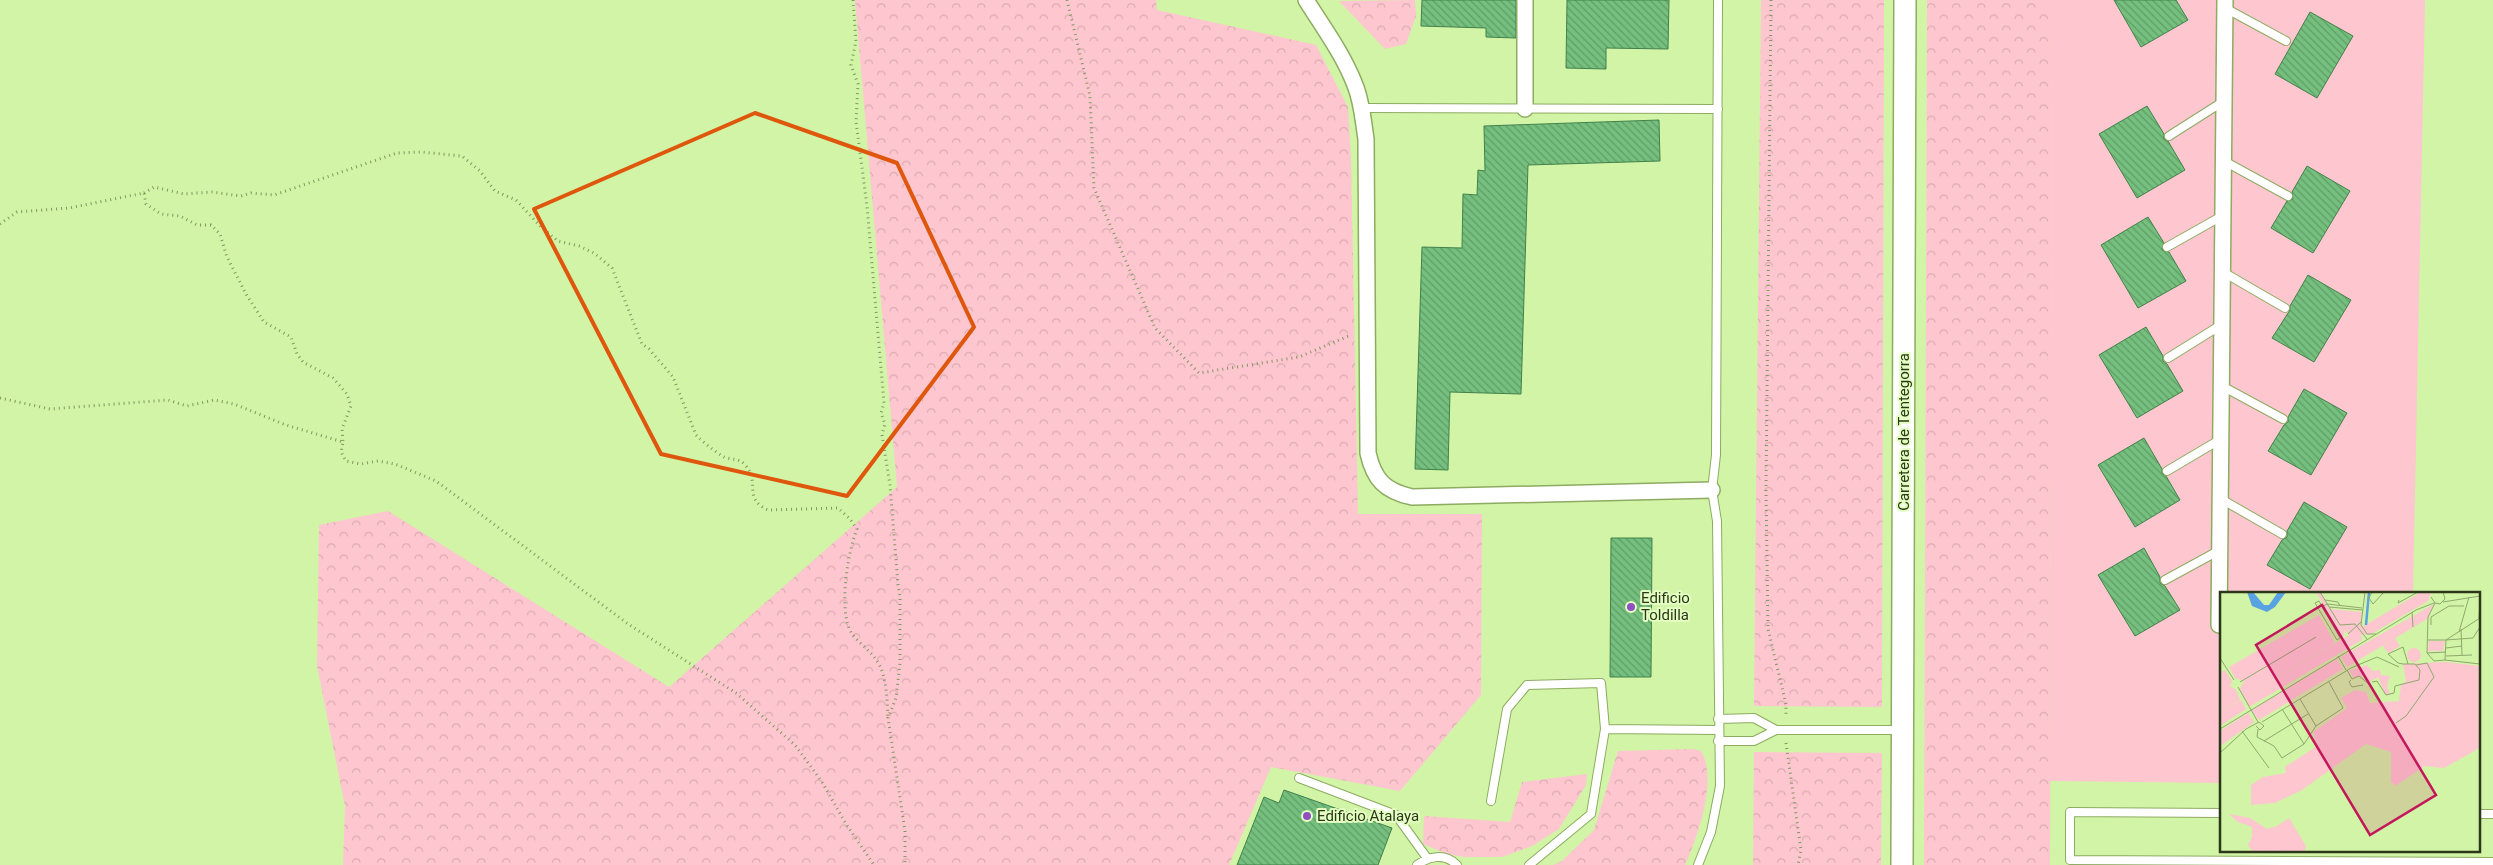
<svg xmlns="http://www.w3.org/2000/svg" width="2493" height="865" font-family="Roboto,sans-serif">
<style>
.green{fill:#fec6cf}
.forest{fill:url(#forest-crowns)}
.building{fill:url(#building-back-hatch);stroke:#41814a}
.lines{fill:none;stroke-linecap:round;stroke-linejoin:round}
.lane-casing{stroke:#8dab61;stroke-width:10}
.street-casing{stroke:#8dab61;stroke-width:18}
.secondary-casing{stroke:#8dab61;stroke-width:24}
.path{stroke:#819861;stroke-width:3;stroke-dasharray:1 4;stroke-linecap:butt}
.lane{stroke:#fff;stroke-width:8}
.street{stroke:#fff;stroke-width:15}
.secondary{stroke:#fff;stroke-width:21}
.marked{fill:none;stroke:#df570d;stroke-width:4;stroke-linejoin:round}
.poi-dot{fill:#914fc4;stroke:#e3ffc1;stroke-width:2}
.labels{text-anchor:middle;stroke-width:4;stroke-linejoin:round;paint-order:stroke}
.street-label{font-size:15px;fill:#2b3718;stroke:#e3ffc1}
.poi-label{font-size:15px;fill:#2b3718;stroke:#e3ffc1;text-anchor:start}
.inset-river{fill:none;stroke:#5aa3e3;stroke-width:2.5}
.inset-road{fill:none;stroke:#8fa86d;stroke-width:1}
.view{fill:#c2185b;fill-opacity:0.15;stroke:#c2185b;stroke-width:2.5}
.inset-edge{fill:none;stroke:#2b3718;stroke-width:2.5}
</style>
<defs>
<pattern id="forest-crowns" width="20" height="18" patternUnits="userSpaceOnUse" patternTransform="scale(1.25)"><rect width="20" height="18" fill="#fec6cf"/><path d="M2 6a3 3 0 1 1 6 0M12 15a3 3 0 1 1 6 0" fill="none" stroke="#daabb1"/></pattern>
<pattern id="building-back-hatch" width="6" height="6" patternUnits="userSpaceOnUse" patternTransform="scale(1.25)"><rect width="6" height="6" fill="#75c07e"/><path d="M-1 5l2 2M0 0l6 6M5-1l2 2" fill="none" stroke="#609d66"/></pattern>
</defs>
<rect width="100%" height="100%" fill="#d2f4a6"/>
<path class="green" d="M2052 0H2425L2413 594H2222V783L2050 781Z"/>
<path class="forest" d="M855 0H1156L1157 10 1316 45 1348 107 1351 159 1358 514H1482L1481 695 1400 791 1271 767 1229 865H343L345 806 317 666 319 525 388 511 669 687 897 487Z
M1415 0 1416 16 1406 44 1385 49 1339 1Z
M1761 0H1884L1882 707 1754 706Z
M1927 0H2052L2050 865H1924Z
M1693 749 1701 751C1718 779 1698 836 1685 865H1553L1562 861 1594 830 1618 751Z
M1754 752 1882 753 1881 865H1753Z
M1587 774 1586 785 1559 829 1532 846 1502 857H1464L1447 854 1423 844 1424 816 1510 822 1522 782Z"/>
<path class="building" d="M1422 0H1516V38L1486 37V28L1421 26Z
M1567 0H1669L1668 49 1606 48V69L1566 68Z
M2114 0H2176L2188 20 2141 47Z
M2310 12 2353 36 2317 98 2275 74Z
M2147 106 2164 134V139L2168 141 2185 170 2137 198 2099 134Z
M1659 120 1660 161 1528 165 1521 394 1450 392 1448 470 1415 469 1422 247 1462 248 1463 194 1477 195 1478 170 1485 171 1484 126Z
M2307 166 2350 191 2313 253 2271 228 2287 201 2293 199 2292 192Z
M2148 217 2164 243 2162 250 2169 252 2186 281 2138 308 2101 245Z
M2308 275 2351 300 2314 362 2272 338 2290 310V306Z
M2146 327 2163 356V361L2167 364 2183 391 2137 418 2099 355Z
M2304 389 2347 413 2311 475 2268 451 2284 425 2288 422V417Z
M2144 438 2162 469V473L2166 476 2180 500 2135 527 2098 465Z
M2304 502 2347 527 2310 589 2267 565 2282 540 2287 537V531Z
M1611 538H1652L1651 677H1610Z
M2144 548 2160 577V583L2165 586 2180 610 2135 636 2098 575Z
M1284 790 1392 828 1378 865H1237L1264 797 1279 803Z"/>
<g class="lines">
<g class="lane-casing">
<path id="lane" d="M2225 8 2286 41
M1362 108 1718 109
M2169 136 2224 101
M2224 161 2288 196
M2167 247 2222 216
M2223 272 2285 308
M2168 358 2221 325
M2222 386 2283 419
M2167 471 2221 439
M2221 499 2282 534
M2165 580 2220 550
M1718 719 1754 718 1776 730H1901
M1718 741H1754L1776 730
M1299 778 1396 815 1427 858
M1491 801 1507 709 1527 685 1601 683 1605 729
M2222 813 2070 812V860L2493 862
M2479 814H2493
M1417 865C1429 856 1445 853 1457 865
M1529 865 1591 814 1605 729 1718 730
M1698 865 1711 832 1720 786 1717 521 1712 490 1716 455 1718 0"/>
</g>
<g class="street-casing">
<path id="street" d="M1306 0C1323 27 1343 54 1355 85 1362 102 1363 120 1366 139L1368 453C1374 480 1385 491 1412 497L1712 490
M1525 109V0
M2219 625 2225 0"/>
</g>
<g class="secondary-casing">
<path id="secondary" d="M1902 865 1905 0"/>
</g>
<path class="path" d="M853 0 856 41 851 65 858 84 856 122 867 206 884 403 881 413 885 424 882 435 890 485 898 585 900 596V663L896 698 888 718 905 831V865
M1067 0 1090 96 1094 188 1155 328 1199 373 1299 357 1351 335
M1771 0 1766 490 1768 629 1786 704V717
M144 193 154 187 184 194 212 192 241 196 251 193 274 195 397 153 422 152 462 156 480 171 495 191 516 200 542 228 558 241 579 246 594 253 612 268 642 344 649 349 673 377 696 435C704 443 714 451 724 457 731 460 740 458 745 465 761 482 742 498 768 510L838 508 850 519 857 529C848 551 838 610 851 632 858 643 870 650 877 661 887 676 887 700 888 718
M0 224 17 212 69 208 144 193 146 204 161 214 180 216 197 225H211L220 234 227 257 246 294 264 322 291 337 297 354 303 362 333 378 347 394 351 406 342 429 343 442
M0 398 50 409 168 400 187 406 214 400 234 404 286 425 343 442 341 452 346 461 361 464 378 461 395 464 436 481 628 624 736 693 795 745 822 782 846 824 874 865
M1786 743 1801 850 1798 865"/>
<use href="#lane" class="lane"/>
<use href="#street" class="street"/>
<use href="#secondary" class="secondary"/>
</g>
<path class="marked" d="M755 113 897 163 974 327 847 496 661 454 534 209Z"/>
<g class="poi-dot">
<circle cx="1631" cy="607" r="5"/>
<circle cx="1307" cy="816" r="5"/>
</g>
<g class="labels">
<g class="street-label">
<text transform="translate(1904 432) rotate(-90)" y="5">Carretera de Tentegorra</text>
</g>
<g class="poi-label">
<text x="1641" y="603">Edificio<tspan x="1641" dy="17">Toldilla</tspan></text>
<text x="1317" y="821">Edificio Atalaya</text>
</g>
</g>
<g transform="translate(2220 592)">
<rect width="260" height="260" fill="#d2f4a6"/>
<path d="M96 0H100L110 17 142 20 141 33 147 43H129L125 38 123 46ZM99 23 115 51 24 106 20 97 24 89 15 86 9 75ZM175 46 180 54 168 61 163 54ZM5 78 12 89 10 94 16 98 20 108 0 120V80Z" fill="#fec6cf"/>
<path d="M201 0H211L208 9 153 41 148 43 142 35ZM214 12 207 27 127 75 121 65ZM139 37 142 48 29 115 24 106ZM209 49H225L223 59H208ZM187 63a7 7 0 1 1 14 0a7 7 0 1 1-14 0ZM117 67 123 77 39 128 34 122 32 118ZM225 70 260 74V155L251 161 224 176 205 174 175 194 171 190V160L146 152 82 198 55 211 31 213V193L43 185 66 181 65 175 97 154 93 140 127 116 121 106 135 98 146 100 150 111 179 109 181 93 186 89 183 72ZM147 73 153 79 160 78 161 83 170 84 167 94 170 102H165L158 85 149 90 144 84 133 85 129 79ZM21 108 26 117 0 134V120ZM28 121 34 130 0 154V139ZM9 222 30 226 47 237 57 234 69 226 86 254 84 260H33L28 253 32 245V235L18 230Z" fill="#fec6cf"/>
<path d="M27 0H33L44 13H49L58 0H66L55 15 47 20 32 14Z" fill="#5aa3e3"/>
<path class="inset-river" d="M146 33 149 0"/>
<path class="inset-road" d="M100 0 120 33 135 32 147 47M145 0 141 33 147 42H156M152 0 149 6 153 12 164 0M211 5 215 11 220 12 225 7 223 0M105 8 118 10 120 14M179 8 178 11 198 0M99 9 120 46 117 48 95 11ZM223 10 260 4M215 11 208 25 207 61 214 69 225 68M102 15 107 12 142 16M109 15 143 18M192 20 193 35M259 26 260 8M211 33V25L229 14H244M260 35 253 46 226 48 225 68 260 72M241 37 242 63M239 40 249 5M128 42 141 30M208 48H226L260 26M226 56 242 54M207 61 226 60M118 64 126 78M226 64 252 63M0 66 14 88M127 78 132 87 139 84 149 92M131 88 129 90 132 95 143 93M20 90 96 45M152 90 157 89 166 103 174 101 175 94 199 88 200 78 195 72H183L178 71 168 62 183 55 188 72M18 95 38 130M80 107 96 134M62 117 84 152M42 130 131 76 157 65 179 75M176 131 186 124 214 85 207 71 196 73M0 137 196 18 214 11M38 137 37 145 54 154 62 166 84 152 96 134 123 116 109 90M22 139 49 176M44 149 88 122M0 161 26 137 39 130 44 134 40 138 36 134"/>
<path class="view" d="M102 13 216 203 150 243 36 53Z"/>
<rect width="260" height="260" class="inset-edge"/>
</g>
</svg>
